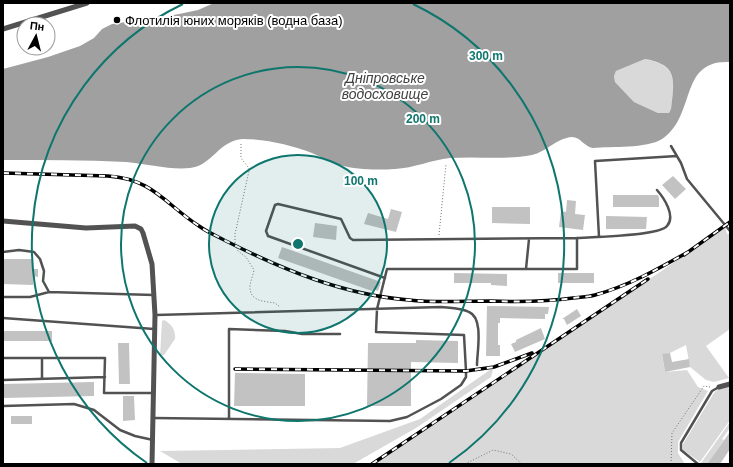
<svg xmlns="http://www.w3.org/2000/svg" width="733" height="467" font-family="Helvetica,sans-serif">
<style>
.green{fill:#d9d9d9}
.water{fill:#a0a0a0;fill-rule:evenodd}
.building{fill:#c2c2c2}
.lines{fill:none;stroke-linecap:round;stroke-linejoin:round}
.path{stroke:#747474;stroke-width:1;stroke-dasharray:1 2;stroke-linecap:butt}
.service{stroke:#525252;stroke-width:2.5}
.minor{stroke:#525252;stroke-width:5}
.rail-casing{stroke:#000;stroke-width:3.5}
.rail{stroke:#fff;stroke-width:2;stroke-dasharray:6;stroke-linecap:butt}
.ring{fill:none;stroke:#0f766e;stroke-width:2}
.poi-dot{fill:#000;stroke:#fff;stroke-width:1.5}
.labels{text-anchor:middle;stroke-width:4;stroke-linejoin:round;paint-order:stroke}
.poi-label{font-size:13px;fill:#000;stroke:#fff;text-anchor:start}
.water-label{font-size:14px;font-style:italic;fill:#414141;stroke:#fff}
.centre{fill:#0f766e;stroke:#fff;stroke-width:2}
.ring-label{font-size:12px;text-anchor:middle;font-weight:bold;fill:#0f766e;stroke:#fff;stroke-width:4;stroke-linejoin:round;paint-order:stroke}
</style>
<rect width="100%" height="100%" fill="#fff"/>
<path class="green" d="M645 59C679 66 674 81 671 109L669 113H658L634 102 615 82 614 76 616 71Z
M725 226 727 234H730V329L706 346 729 378 714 382 706 380 690 367 686 345 670 353 662 355 665 372 687 370 698 387 708 391 678 442V453L685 464H372L663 270Z
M164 320C172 324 176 331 175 339L164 355 160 356 162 321Z
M494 367 491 377 416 428 353 464H182L160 451 340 448 420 419Z
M730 387V420L700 462 683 450V444L714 393 719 388Z
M730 422V428L722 439 724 440 707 464 701 463Z"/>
<path class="water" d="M214 3H730V62C678 59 697 116 662 139 646 149 612 146 593 148 584 147 581 137 572 137 557 138 546 152 532 155 506 160 477 156 450 158 431 160 414 168 395 169 377 170 357 170 340 165 330 163 321 157 312 153 291 145 266 139 243 139 219 140 212 166 190 168 170 170 147 164 126 162 85 160 44 160 3 160V69L48 57 80 46 94 38 102 29 112 24 133 21 147 20 179 14 198 10ZM645 59C679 65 674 81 671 109L669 113H658L634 102 615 82 614 76 616 71Z"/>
<path class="building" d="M673 176 686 189 675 199 662 185Z
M613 195H658L659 198V207H613Z
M567 200 576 201 575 214 585 215 583 230 559 227 561 211 566 212Z
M492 207H530V224L492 223Z
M391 209 402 212 396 232 364 224 368 213 388 219Z
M606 216 647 217 646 229H606Z
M315 223 337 226 336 240 313 237Z
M282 247 381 282 378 291 373 289 372 291 278 258Z
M3 259H33V269H38V277L33 276V285L3 284Z
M454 273 507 274V286L491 285V283H454Z
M558 273H594V283H558Z
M487 306 549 307 548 314H545V319L500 318V323H498V345H500V356H486Z
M577 309 581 316 567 325 564 319H562Z
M541 328 545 339 515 352 511 344 516 342V340Z
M4 331H52V341H4Z
M416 340 458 341V363L411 362V406H367L368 343H416Z
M118 343H129L130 384H119Z
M670 353 672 362 689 359 690 367 665 372 662 354Z
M235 373 305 374V406H234Z
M94 382V396L3 398V384Z
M123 396H134L135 420 123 421Z
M11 416H32V424H11Z
M730 432V449L720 464H707Z"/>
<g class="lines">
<path class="path" d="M241 144V158L248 167 249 171 235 234V245L238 251 246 257 254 270C253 275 251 280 250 285 249 302 264 301 275 303L280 307
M439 235 446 164
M465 464 493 450 511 454 522 464
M671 464 672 433 704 386 710 387"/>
<path class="service" d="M671 146 681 163 687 179 730 231
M599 237 595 161 677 156
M3 252 19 250 34 252 40 259 44 271 43 281 49 292
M526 269 529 239
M385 278 268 236 266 231 275 205 278 204 341 219 350 238 353 240 577 238
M3 297H30L49 292 154 295
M156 315 441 307C450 308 461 308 469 312 484 318 477 352 477 365
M3 318 154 329
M3 358H105L104 393H153
M42 358V378
M3 380 105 377
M3 406 74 404 94 410 120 430 135 436 153 440
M153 418 390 421 407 417 441 399 461 385 466 377V371L464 335 376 332 377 309 387 269H577V238C592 237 659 236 667 226 676 216 664 198 657 190
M229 419V329L285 331 302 334H340
M698 464 681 450V443L712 391 719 387"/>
<path class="minor" d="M3 29 87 3
M3 221 86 228 135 226 141 229 143 233 152 264 155 315 152 464
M719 387 730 384"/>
<g class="rail-casing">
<path id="rail" d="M3 173 108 176C153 179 165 204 199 226 207 232 217 236 226 241 284 270 344 295 409 300 435 303 463 301 490 301 518 302 545 302 573 298 580 297 588 297 595 295 628 286 658 269 688 252
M684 255 730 222
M235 369 466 371 494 367 532 353
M372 464 648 279"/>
</g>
<use href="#rail" class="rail"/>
</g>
<circle cx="298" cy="244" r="89" fill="#0f766e" fill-opacity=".12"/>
<g class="ring">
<circle cx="298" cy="244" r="89"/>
<circle cx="298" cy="244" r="177"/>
<path d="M147 463A266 266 0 0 1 183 4M413 4A266 266 0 0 1 449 463"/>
</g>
<circle class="poi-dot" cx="117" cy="20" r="4"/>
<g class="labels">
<g class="poi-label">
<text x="125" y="25">Флотилія юних моряків (водна база)</text>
</g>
<g class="water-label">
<text x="385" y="83">Дніпровське<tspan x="385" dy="16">водосховище</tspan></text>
</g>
</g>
<circle cx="298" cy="244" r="6" class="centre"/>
<g class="ring-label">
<text x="486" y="60">300 m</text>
<text x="423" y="123">200 m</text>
<text x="361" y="185">100 m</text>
</g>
<rect width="733" height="467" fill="none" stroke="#000000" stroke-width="8"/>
<g transform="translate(36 36) rotate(7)"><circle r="19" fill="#ffffff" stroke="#999999"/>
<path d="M0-3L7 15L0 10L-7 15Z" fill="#000000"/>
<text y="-6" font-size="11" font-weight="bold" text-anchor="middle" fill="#000000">Пн</text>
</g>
</svg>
